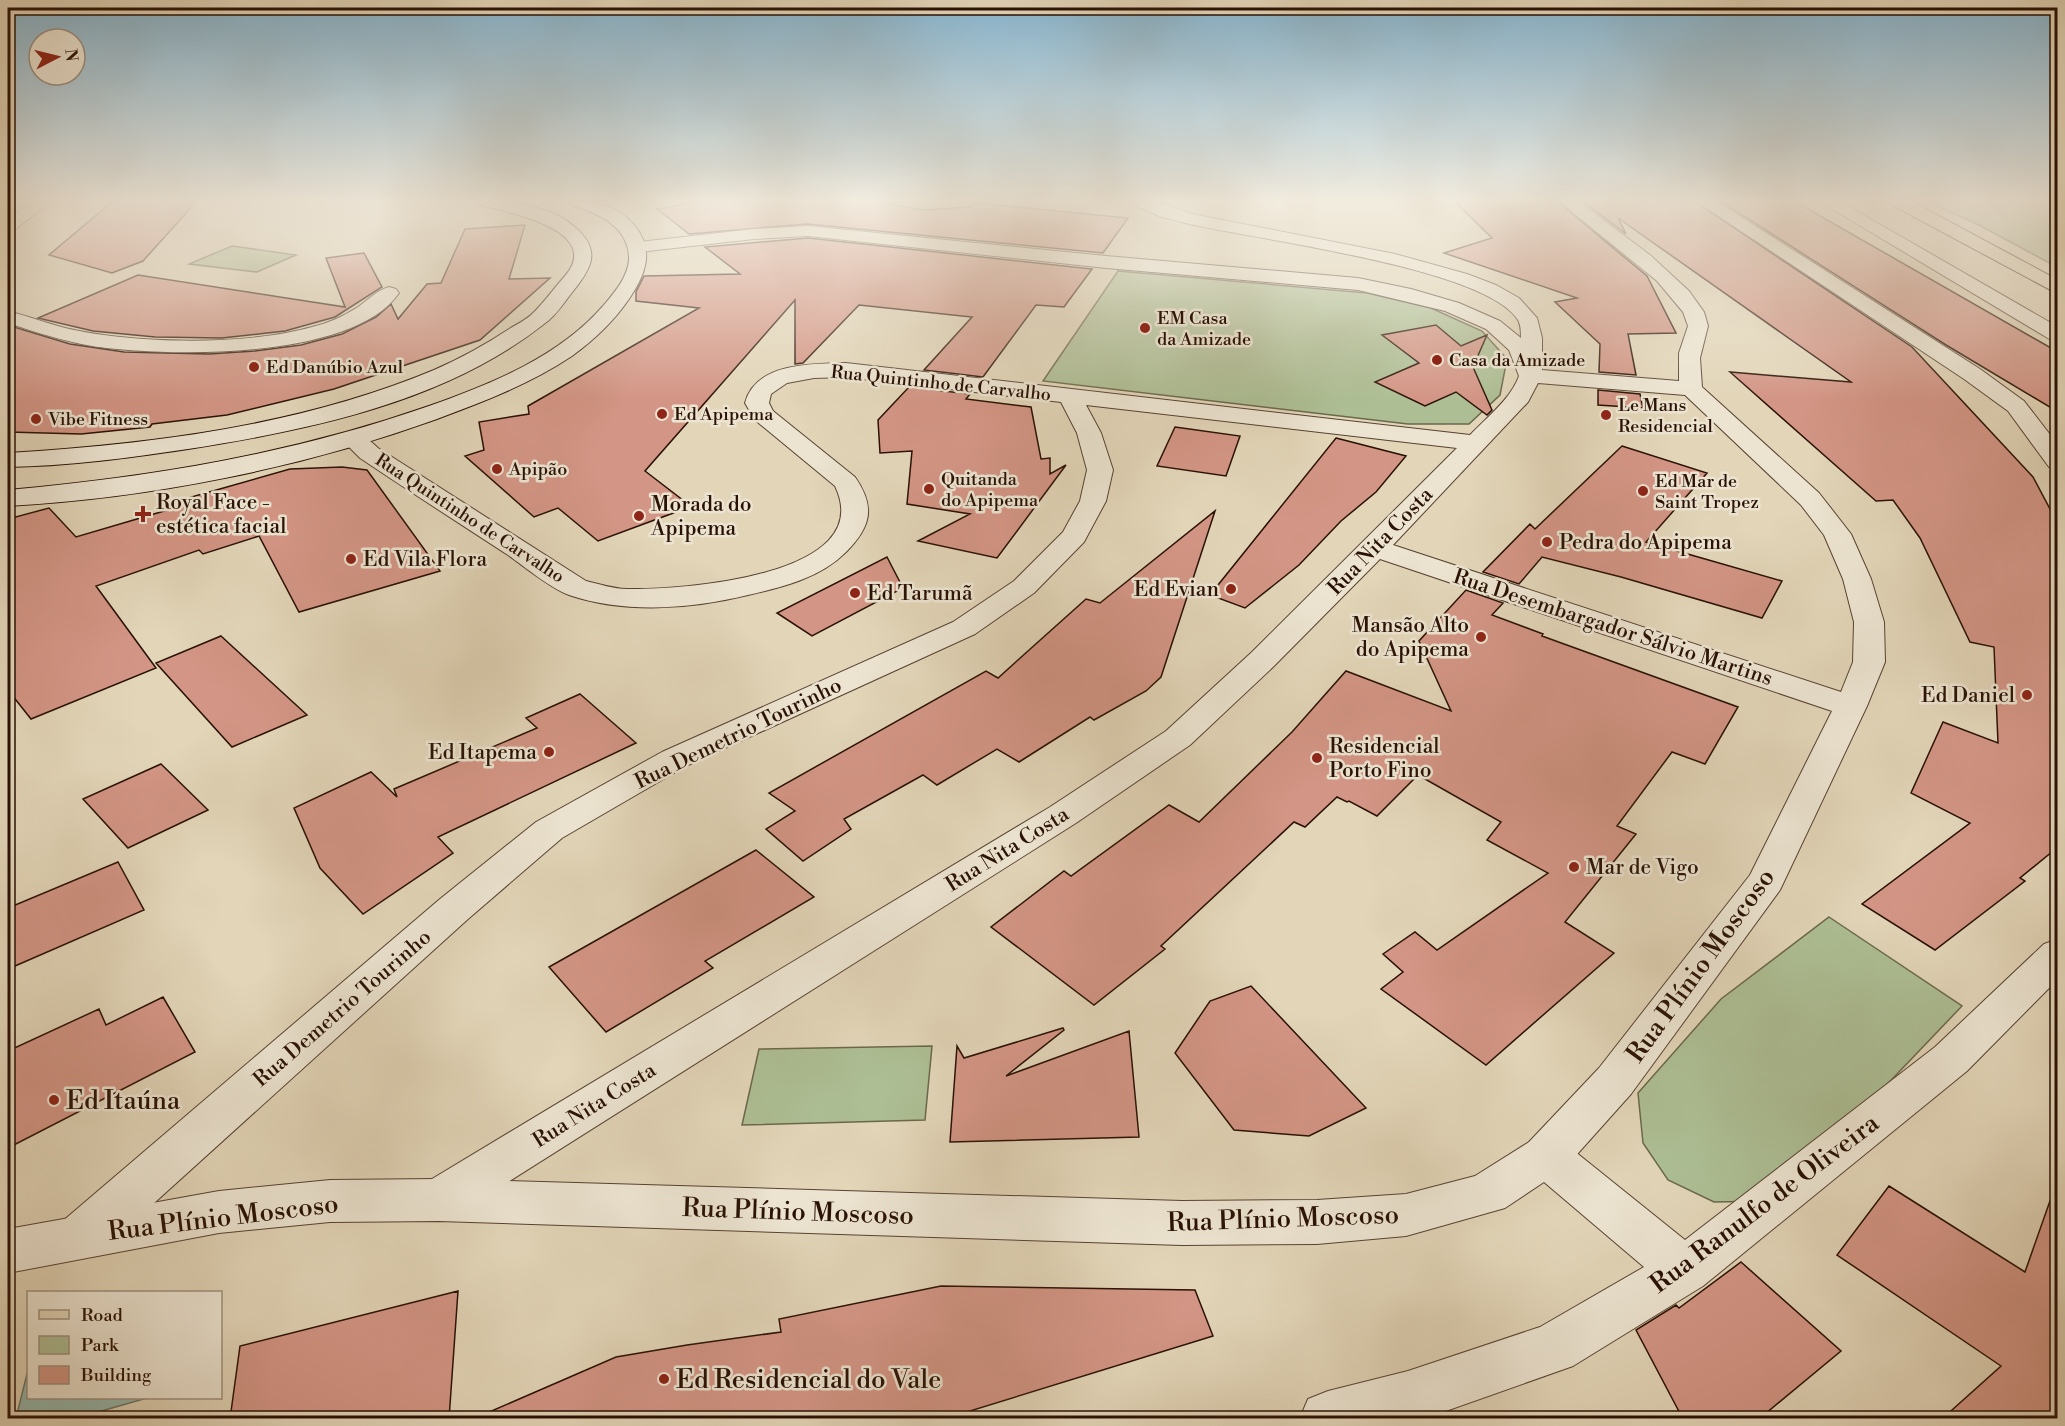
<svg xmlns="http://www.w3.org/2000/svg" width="2065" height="1426" font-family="'Libre Bodoni',serif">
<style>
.green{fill:#adbe94;stroke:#6b684c;stroke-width:1.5}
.water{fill:#95b9ae;stroke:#6a766a;stroke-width:1.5}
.building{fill:#d39585;stroke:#291104;stroke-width:1.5}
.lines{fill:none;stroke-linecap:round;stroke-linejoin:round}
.minor-casing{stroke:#574231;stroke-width:2}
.tertiary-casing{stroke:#574231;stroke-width:2}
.secondary-casing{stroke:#291104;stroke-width:2}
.primary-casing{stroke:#291104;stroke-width:2}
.minor{fill:#ece4d1;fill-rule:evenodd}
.tertiary{fill:#ece4d1;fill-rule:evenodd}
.secondary{fill:#ece4d1;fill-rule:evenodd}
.primary{fill:#e2d5b8;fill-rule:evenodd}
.poi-dot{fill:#8f2418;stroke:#ece4d1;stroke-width:2}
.labels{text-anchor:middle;stroke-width:5;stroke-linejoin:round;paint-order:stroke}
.far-poi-label{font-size:18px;fill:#291104;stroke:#ece4d1;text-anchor:start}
.far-street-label{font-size:18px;fill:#291104;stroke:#ece4d1}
.poi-label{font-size:21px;fill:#291104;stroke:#ece4d1;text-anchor:start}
.street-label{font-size:21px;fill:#291104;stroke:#ece4d1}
.near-street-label{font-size:26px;fill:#291104;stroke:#ece4d1}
.near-poi-label{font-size:26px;fill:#291104;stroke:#ece4d1;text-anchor:start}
</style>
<rect width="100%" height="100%" fill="#e2d5b8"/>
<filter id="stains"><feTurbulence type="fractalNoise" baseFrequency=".00333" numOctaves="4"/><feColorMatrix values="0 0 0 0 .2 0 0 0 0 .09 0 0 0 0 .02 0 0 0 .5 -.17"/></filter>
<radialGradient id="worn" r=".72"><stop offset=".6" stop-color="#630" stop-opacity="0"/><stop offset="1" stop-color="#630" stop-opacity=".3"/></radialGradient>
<path class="green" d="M1926 201H2029L2057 212V267L1979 225Z
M232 246 296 255 257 272 189 264Z
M1118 271 1367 293 1431 308 1482 331 1507 359 1500 395 1469 424H1408L1043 381Z
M1829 917 1962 1006 1812 1163 1773 1201 1714 1202 1668 1180 1643 1143 1638 1093 1721 999Z
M932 1046 925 1120 742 1125 759 1049Z"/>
<path class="water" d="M28 1370V1398H147L77 1418H16Z"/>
<path class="building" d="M113 201H197L143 261 112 273 49 255Z
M702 201H871L924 210 969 207 974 203 1128 218 1103 253 808 224 689 234 657 209Z
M1454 201H1557L1647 276 1676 333 1628 334 1636 375 1599 372 1600 344 1555 302 1577 298 1444 253 1492 238Z
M1582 201H1694L1912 347 2033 477 2058 524V847L2020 878 2025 881 1935 950 1862 904 1970 823 1911 793 1943 722 1998 743 1994 647 1970 642 1920 538 1893 500 1876 501 1730 372 1851 382 1618 218 1626 234Z
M1720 201H1794L2058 352V412L1946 345Z
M525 225 509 279 550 278 480 340 334 389 227 415 152 424 150 427 81 434 8 432V330L14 327 70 344 124 352 209 354 255 351 301 345 342 334 376 317 391 304 398 319 427 284 441 283 465 229Z
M808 238 1092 269 1064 307 1036 305 983 377 924 370 972 317 859 305 803 363 795 364V300L645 471 684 501 667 507 676 512 598 541 558 508 534 517 465 456 484 450 479 422 529 414 528 406 699 308 636 301V292L644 276 740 274 705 247Z
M364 253 382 287 335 317 285 331 222 338 155 337 93 331 38 318 138 275 345 307 326 258Z
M1436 325 1461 346 1487 335 1473 367 1492 410 1487 415 1456 392 1425 406 1375 382 1419 363 1382 335Z
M909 387 970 394 966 399 1031 407 1041 459 1050 458V474L1066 465 997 558 918 541 970 514 907 504 912 451 880 453 878 420Z
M1598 390 1640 394 1643 408 1598 405Z
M1175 427 1240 436 1226 476 1157 466Z
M1336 438 1406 456 1376 492 1341 521 1299 565 1245 608 1210 595Z
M1622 446 1707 473 1646 542 1782 581 1762 618 1621 577 1542 557 1519 584 1483 572 1530 524 1535 529Z
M342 467 367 470 440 571 299 612 259 536 203 554 199 550 96 586 156 668 31 719 8 690V519L49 508 76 537 164 511 160 506 290 469Z
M1215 511 1161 677 1146 691 1094 720 1090 717 1019 762 997 749 937 785 923 775 844 819 851 829 803 861 766 829 795 811 769 793 986 671 998 678 1086 599 1100 603Z
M887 557 903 588 812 636 777 613Z
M1466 590 1503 603 1492 615 1543 634 1542 636 1738 707 1705 764 1672 752 1617 826 1636 834 1565 922 1614 953 1486 1065 1381 989 1403 972 1383 954 1415 932 1437 950 1548 873 1487 840 1501 822 1418 775 1377 816 1349 801 1347 802 1337 797 1305 827 1294 822 1161 946 1165 949 1094 1005 991 927 1064 871 1071 876 1169 805 1199 822 1292 732 1346 671 1451 711 1419 641Z
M221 636 258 670 307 715 232 747 156 663Z
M580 694 636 743 438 837 453 853 363 914 320 868 294 808 371 772 397 797 394 789 537 728 526 718Z
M161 764 208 810 128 848 83 799Z
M756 850 814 897 705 961 713 968 606 1032 549 967Z
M118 862 144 910 8 969V908Z
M1251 986 1366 1108 1309 1136 1234 1130 1175 1053 1210 1001Z
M163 997 195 1052 8 1148V1051L99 1009 106 1025Z
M1063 1028 1064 1030 1006 1076 1129 1031 1139 1137 950 1142 957 1046 964 1058Z
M1889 1186 2025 1272 2051 1198 2058 1199V1419H1942L2001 1366 1837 1255Z
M1741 1262 1841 1351 1759 1419H1683L1636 1330 1676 1305 1679 1308Z
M941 1286 1195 1290 1213 1336 944 1419H473L616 1357 687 1345 781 1332 779 1319Z
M458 1291 449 1419H230L240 1346Z"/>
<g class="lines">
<g class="minor-casing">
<path id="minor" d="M33 201H52L14 230 8 231V218Z
M1132 201H1154L1192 214 1395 254 1467 274 1496 285 1519 298 1537 318 1542 338V370L1679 381V353L1688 326 1683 312 1657 281 1559 201H1578L1650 255 1689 291 1704 312 1708 326 1700 358 1702 387 1819 493 1851 534 1871 579 1884 622 1885 662 1867 706 1780 890 1631 1094 1563 1170 1546 1176 1529 1170 1522 1156 1529 1142 1599 1068 1750 875 1832 711 1380 559 1274 666 1190 745 1076 823 456 1215 439 1221 422 1215 415 1200 422 1185 1050 807 1166 731 1252 652 1457 448 1086 405 1101 433 1113 470 1106 501 1084 542 1034 593 975 634 686 766 562 838 468 919 100 1252 82 1258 64 1252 57 1236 64 1220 440 899 536 822 662 752 953 622 1014 581 1063 532 1080 501 1087 470 1077 433 1061 402 846 377 814 378 787 383 771 394 769 403 773 411 855 477C876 507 871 527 846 552 820 578 783 587 748 595 691 609 625 614 569 595 550 588 525 567 508 555 459 523 409 491 360 458L341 439 344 434C360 430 367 438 378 448L586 581C599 584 614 589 627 589 679 590 879 577 835 486L755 420 745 403C756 362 812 364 846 363L1470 435C1487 417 1510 400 1519 376L1509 350 1486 329 1445 311 1358 290 1106 268 808 236 754 239 639 252 633 251 630 247 633 243 639 242 754 229 808 226 1106 256 1358 278 1411 289 1459 303 1500 321 1521 338C1521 333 1521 325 1518 320 1485 267 1251 239 1185 223L1162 217 1134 205ZM1538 383 1685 395 1801 505 1824 535 1843 579 1854 622 1853 662 1841 692 1393 545 1528 402Z
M1696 201H1716L1980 369 2024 401 2058 445V469L2049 467 2008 411 1964 379Z
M1819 201H1839L2058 327V342L2051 340Z
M389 287 396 289 399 293C352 361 165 357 92 346 63 341 35 332 8 323V311C27 316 46 323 65 328 133 344 245 346 312 327 329 323 344 316 358 307 368 300 377 290 389 287Z"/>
</g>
<g class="tertiary-casing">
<path id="tertiary" d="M2058 939V979L1967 1071 1703 1286 1573 1366 1426 1418H1300L1308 1399 1328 1391 1408 1371 1540 1327 1644 1267 1544 1182 1505 1208 1406 1236 1317 1244 1182 1245 439 1221 330 1222 219 1233 8 1273V1229L219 1191 330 1180 439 1179 1182 1201 1317 1200 1406 1194 1475 1176 1529 1142 1546 1136 1563 1142 1685 1240 1935 1047 2044 944Z"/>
</g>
<g class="secondary-casing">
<path id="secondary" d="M478 201C510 201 551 205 576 228 601 251 592 267 574 290 565 301 556 316 544 324 445 402 310 430 188 449 128 458 68 466 8 467V453C152 444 300 426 434 370 461 358 485 345 509 329 517 324 526 320 532 314 544 303 554 288 565 276 604 230 508 212 480 205Z
M569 201C594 201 617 205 634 225 655 250 646 274 629 299 614 321 594 340 572 356 530 384 483 402 437 419 301 468 152 498 8 506V490C151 477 292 454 429 406 491 384 559 357 603 306 614 293 628 277 629 259 629 226 598 213 571 205Z"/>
</g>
<g class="primary-casing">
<path id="primary" d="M1890 201H1911L2058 280V294L1892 205Z
M2049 201H2058V206L2051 205Z"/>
</g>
<use href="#minor" class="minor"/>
<use href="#tertiary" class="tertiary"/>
<use href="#secondary" class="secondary"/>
<use href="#primary" class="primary"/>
</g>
<linearGradient id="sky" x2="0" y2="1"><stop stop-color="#87b6d1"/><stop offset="0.5" stop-color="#f2ecdf"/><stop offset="1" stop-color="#f2ecdf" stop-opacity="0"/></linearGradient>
<rect width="2065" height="401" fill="url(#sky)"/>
<g class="poi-dot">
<circle cx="1145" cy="328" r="6"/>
<circle cx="1437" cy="360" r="6"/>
<circle cx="254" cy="367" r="6"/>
<circle cx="662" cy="414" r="6"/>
<circle cx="1606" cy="415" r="6"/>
<circle cx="36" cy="419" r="6"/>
<circle cx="497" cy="469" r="6"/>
<circle cx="929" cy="489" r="6"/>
<circle cx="1643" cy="491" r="6"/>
<path d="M140 505h6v6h6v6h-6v6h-6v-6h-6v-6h6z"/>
<circle cx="639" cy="516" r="6"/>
<circle cx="1547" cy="542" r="6"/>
<circle cx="351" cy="559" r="6"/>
<circle cx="1231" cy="589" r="6"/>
<circle cx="855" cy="593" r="6"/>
<circle cx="1481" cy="637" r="6"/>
<circle cx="2027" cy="695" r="6"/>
<circle cx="549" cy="752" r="6"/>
<circle cx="1317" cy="758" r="6"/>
<circle cx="1574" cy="867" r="6"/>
<circle cx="54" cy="1100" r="6"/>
<circle cx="664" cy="1379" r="6"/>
</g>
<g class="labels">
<g class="far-poi-label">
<text x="1157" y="324">EM Casa<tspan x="1157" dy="21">da Amizade</tspan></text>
<text x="1449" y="366">Casa da Amizade</text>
<text x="266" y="373">Ed Danúbio Azul</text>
<text x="1618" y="411">Le Mans<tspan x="1618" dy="21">Residencial</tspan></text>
<text x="674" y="420">Ed Apipema</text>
<text x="48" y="425">Vibe Fitness</text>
<text x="509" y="475">Apipão</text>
<text x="941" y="485">Quitanda<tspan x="941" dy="21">do Apipema</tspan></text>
<text x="1655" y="487">Ed Mar de<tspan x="1655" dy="21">Saint Tropez</tspan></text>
</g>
<g class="far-street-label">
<text transform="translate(941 383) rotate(6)" y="6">Rua Quintinho de Carvalho</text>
<text transform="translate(470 518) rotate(33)" y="6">Rua Quintinho de Carvalho</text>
</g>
<g class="poi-label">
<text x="156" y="509">Royal Face -<tspan x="156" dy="24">estética facial</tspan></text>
<text x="651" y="511">Morada do<tspan x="651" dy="24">Apipema</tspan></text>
<text x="1559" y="549">Pedra do Apipema</text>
<text x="363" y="566">Ed Vila Flora</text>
<text x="1219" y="596" text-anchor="end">Ed Evian</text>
<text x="867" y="600">Ed Tarumã</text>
<text x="1469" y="632" text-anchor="end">Mansão Alto<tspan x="1469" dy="24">do Apipema</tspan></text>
<text x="2015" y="702" text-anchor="end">Ed Daniel</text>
<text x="1329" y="753">Residencial<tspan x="1329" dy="24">Porto Fino</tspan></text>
<text x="537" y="759" text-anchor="end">Ed Itapema</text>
<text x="1586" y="874">Mar de Vigo</text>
</g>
<g class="street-label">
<text transform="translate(1380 541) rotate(-46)" y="7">Rua Nita Costa</text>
<text transform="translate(1613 627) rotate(18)" y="7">Rua Desembargador Sálvio Martins</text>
<text transform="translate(738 733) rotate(-26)" y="7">Rua Demetrio Tourinho</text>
<text transform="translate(1007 849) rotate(-32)" y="7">Rua Nita Costa</text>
<text transform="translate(342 1008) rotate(-41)" y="7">Rua Demetrio Tourinho</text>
<text transform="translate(594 1105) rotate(-32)" y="7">Rua Nita Costa</text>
</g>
<g class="near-street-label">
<text transform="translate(1700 965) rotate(-54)" y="9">Rua Plínio Moscoso</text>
<text transform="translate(1764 1203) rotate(-37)" y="9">Rua Ranulfo de Oliveira</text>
<text transform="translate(798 1211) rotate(2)" y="9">Rua Plínio Moscoso</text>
<text transform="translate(223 1217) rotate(-7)" y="9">Rua Plínio Moscoso</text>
<text transform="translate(1283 1218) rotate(-2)" y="9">Rua Plínio Moscoso</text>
</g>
<g class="near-poi-label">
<text x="66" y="1109">Ed Itaúna</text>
<text x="676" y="1388">Ed Residencial do Vale</text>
</g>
</g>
<rect width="2065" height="1426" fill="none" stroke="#e2d5b8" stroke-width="30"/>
<rect x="9" y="9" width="2047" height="1408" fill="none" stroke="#291104" stroke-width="3"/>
<rect x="15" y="15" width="2035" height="1396" fill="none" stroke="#291104" stroke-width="1.5"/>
<rect x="27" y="1291" width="195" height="108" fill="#ece4d1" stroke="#9e907f" stroke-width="1.5"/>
<rect x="39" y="1310" width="30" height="9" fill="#e2d5b8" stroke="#9e907f" stroke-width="1.5"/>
<text x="81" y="1321" font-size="18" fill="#291104">Road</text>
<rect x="39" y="1336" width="30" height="18" fill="#adbe94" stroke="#9e907f" stroke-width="1.5"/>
<text x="81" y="1351" font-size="18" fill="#291104">Park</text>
<rect x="39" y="1366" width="30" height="18" fill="#d39585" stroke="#9e907f" stroke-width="1.5"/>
<text x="81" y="1381" font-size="18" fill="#291104">Building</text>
<g transform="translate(57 57) rotate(83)"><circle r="28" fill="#ece4d1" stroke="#9e907f" stroke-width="1.5"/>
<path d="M0-4.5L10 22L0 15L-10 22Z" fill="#8f2418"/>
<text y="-9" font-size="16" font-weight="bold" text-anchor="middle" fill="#291104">N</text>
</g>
<rect width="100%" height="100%" filter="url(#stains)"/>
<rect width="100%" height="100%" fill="url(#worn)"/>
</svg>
